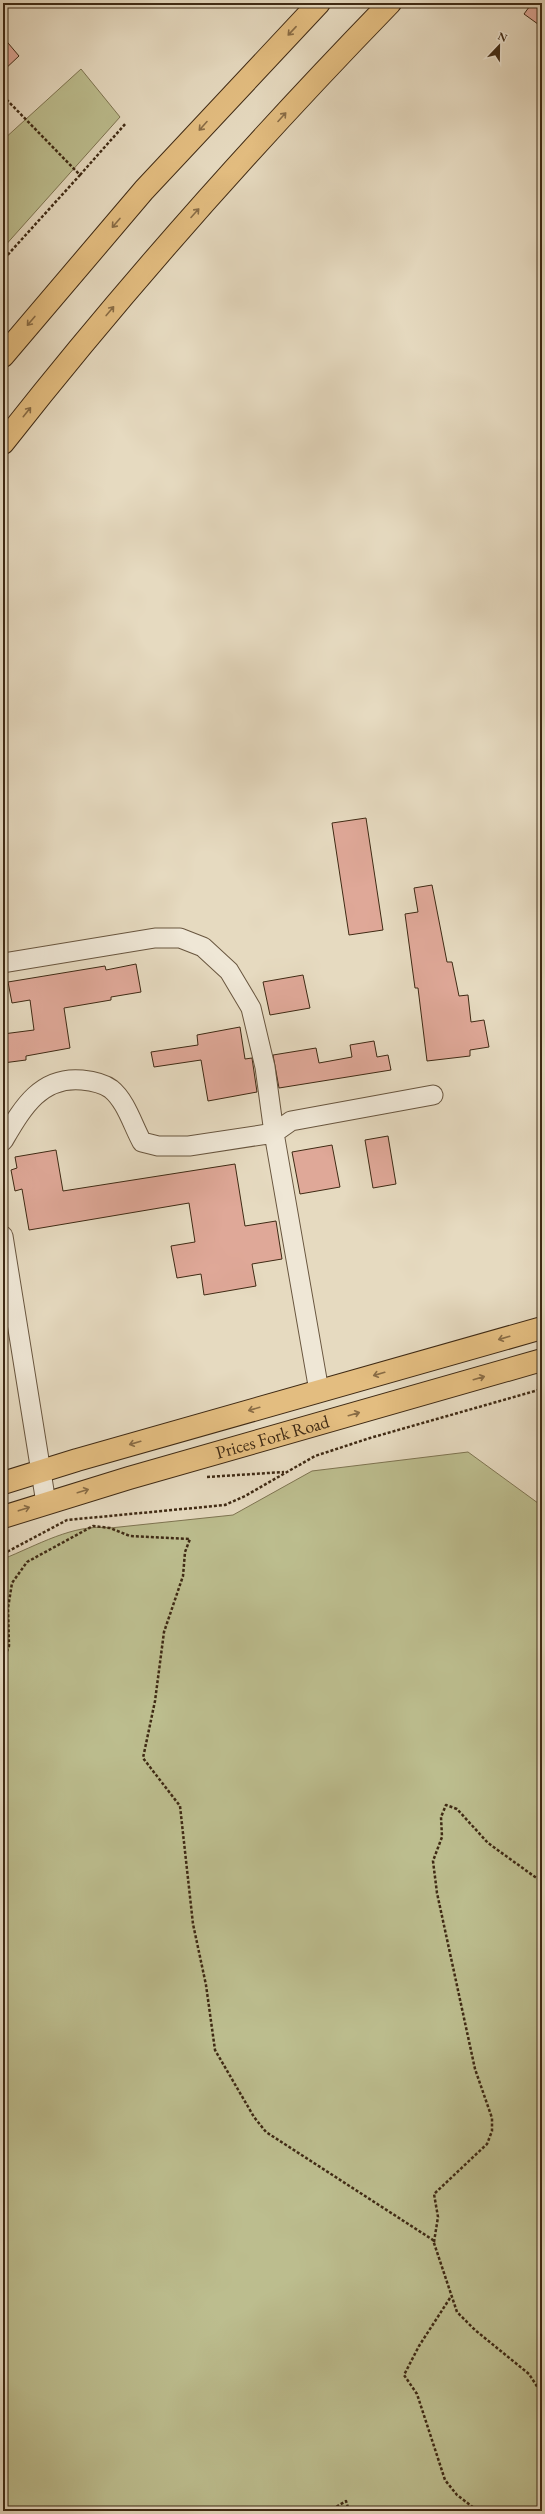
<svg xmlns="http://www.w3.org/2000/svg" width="545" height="2514" font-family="'EB Garamond',serif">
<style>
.green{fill:#bcbd8e;stroke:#7e7451}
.building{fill:#dfa898;stroke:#3f2a14}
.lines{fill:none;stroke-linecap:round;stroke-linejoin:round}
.minor-casing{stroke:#69563f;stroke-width:21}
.major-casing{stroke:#3f2a14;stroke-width:24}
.highway-casing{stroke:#3f2a14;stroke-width:24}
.path{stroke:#3f2a14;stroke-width:2.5;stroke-dasharray:3 2;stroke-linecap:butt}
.minor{stroke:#efe7d6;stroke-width:19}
.major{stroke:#e3bd80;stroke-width:22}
.highway{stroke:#e3bd80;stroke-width:22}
.oneway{stroke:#896c45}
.labels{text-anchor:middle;stroke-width:3;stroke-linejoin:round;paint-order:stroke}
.street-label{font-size:18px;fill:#3f2a14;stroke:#efe7d6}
</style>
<rect width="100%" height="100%" fill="#e6dac0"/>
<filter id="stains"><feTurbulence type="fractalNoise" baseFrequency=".005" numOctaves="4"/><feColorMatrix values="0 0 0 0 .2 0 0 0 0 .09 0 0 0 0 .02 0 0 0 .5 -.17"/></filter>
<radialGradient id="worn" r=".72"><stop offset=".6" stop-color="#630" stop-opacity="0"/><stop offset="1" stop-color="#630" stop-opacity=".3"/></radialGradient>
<path class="green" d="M81 69 120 117 3 248V140Z
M468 1452 542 1506V2511H3V1559C36 1546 74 1523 110 1528L233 1515 312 1471Z"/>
<path class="building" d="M532 3H542V27L524 14Z
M3 37 19 56 3 71Z
M366 818 383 930 349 935 332 823Z
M432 885 447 962H452L459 996 468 995 471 1022 484 1020 489 1047 470 1050V1056L427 1061 418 988H415L405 914 418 912 414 888Z
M136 964 141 992 111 997V1000L64 1008 70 1048 26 1056V1060L3 1063V1034L34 1030 30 1000 12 1003 8 982 105 966 106 970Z
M303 975 310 1008 270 1015 263 982Z
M240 1027 245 1059 252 1058 257 1092 208 1101 201 1060 154 1067 151 1052 198 1045 197 1035Z
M374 1041 377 1057 388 1055 391 1070 279 1088 273 1055 316 1048 319 1063 352 1057 350 1045Z
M388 1136 396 1184 373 1188 365 1140Z
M332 1145 340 1187 300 1194 292 1152Z
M56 1150 63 1191 235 1164 245 1226 276 1221 282 1259 252 1264 256 1286 204 1295 201 1274 177 1278 171 1246 195 1242 189 1203 29 1230 22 1189 15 1191 11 1170 17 1168 15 1157Z"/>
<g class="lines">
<g class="minor-casing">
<path id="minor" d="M3 963 155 938H180L203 947 229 971 251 1008 265 1067 274 1133 319 1391
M3 1141C22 1109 40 1076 82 1080 92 1081 103 1083 111 1089 126 1101 133 1126 142 1142L158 1146H189L274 1133 291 1121 433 1095
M3 1236 46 1503"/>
</g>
<g class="major-casing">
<g id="major">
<path d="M3 1483 77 1460 542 1328"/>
<path id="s1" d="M3 1517 129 1478 542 1360"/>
</g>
</g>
<g class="highway-casing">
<path id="highway" d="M3 356 144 190 319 3
M3 443C124 289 254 143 390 3"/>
</g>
<path class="path" d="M3 96 80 175 3 260
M80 175 126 123
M207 1477 284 1472
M3 1554 67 1520 225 1505 245 1496 315 1456 370 1438 542 1389
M3 1661 9 1646 8 1608 12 1583 27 1562 93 1526 110 1528 130 1536 190 1539 185 1552 183 1576 164 1632 155 1701 143 1758 180 1806 193 1924 206 1985 215 2050 254 2117 266 2132 433 2240 457 2312 475 2330 529 2374 542 2394
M434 2242 438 2217 434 2194 487 2144 492 2131V2118L475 2069 437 1893 433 1861 442 1837 441 1817 446 1805 457 1809 488 1843 542 1882
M450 2298 419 2346 404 2375 417 2394 445 2480 457 2495 478 2511
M334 2511 336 2507 346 2501 349 2511"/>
<use href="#minor" class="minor"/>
<use href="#major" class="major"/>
<use href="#highway" class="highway"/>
</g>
<defs><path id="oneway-shaft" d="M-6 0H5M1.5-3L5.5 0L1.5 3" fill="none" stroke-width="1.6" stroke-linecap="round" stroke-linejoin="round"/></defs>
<g class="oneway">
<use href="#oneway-shaft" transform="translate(292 31) rotate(133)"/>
<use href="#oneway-shaft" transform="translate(282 117) rotate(-48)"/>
<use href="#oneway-shaft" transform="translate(203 126) rotate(132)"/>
<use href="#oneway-shaft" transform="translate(195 213) rotate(-48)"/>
<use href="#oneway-shaft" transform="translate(116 223) rotate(131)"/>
<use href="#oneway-shaft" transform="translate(110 311) rotate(-50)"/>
<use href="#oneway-shaft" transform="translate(31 321) rotate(130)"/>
<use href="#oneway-shaft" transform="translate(27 412) rotate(-51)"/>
<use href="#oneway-shaft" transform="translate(504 1338) rotate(164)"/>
<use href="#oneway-shaft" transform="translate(379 1374) rotate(164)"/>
<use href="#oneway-shaft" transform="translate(479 1378) rotate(-16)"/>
<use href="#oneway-shaft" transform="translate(254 1409) rotate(164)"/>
<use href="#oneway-shaft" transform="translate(354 1414) rotate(-16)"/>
<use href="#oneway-shaft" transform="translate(135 1443) rotate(164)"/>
<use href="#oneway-shaft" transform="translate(83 1491) rotate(-17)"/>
<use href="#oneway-shaft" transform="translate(24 1509) rotate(-18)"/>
</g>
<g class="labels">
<g class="street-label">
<text dy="6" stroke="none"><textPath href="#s1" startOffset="281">Prices Fork Road</textPath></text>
</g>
</g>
<rect width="545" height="2514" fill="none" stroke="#e6dac0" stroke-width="16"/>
<rect x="4" y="4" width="537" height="2506" fill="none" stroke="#3f2a14" stroke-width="2"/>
<rect x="8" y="8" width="529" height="2498" fill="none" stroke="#3f2a14"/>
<g transform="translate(499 46) rotate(22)" stroke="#efe7d6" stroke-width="3" paint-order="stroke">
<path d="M0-3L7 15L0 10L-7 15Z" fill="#3f2a14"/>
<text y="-6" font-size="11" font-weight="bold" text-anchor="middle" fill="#3f2a14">N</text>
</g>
<rect width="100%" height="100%" filter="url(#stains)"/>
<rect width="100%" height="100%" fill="url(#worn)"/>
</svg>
